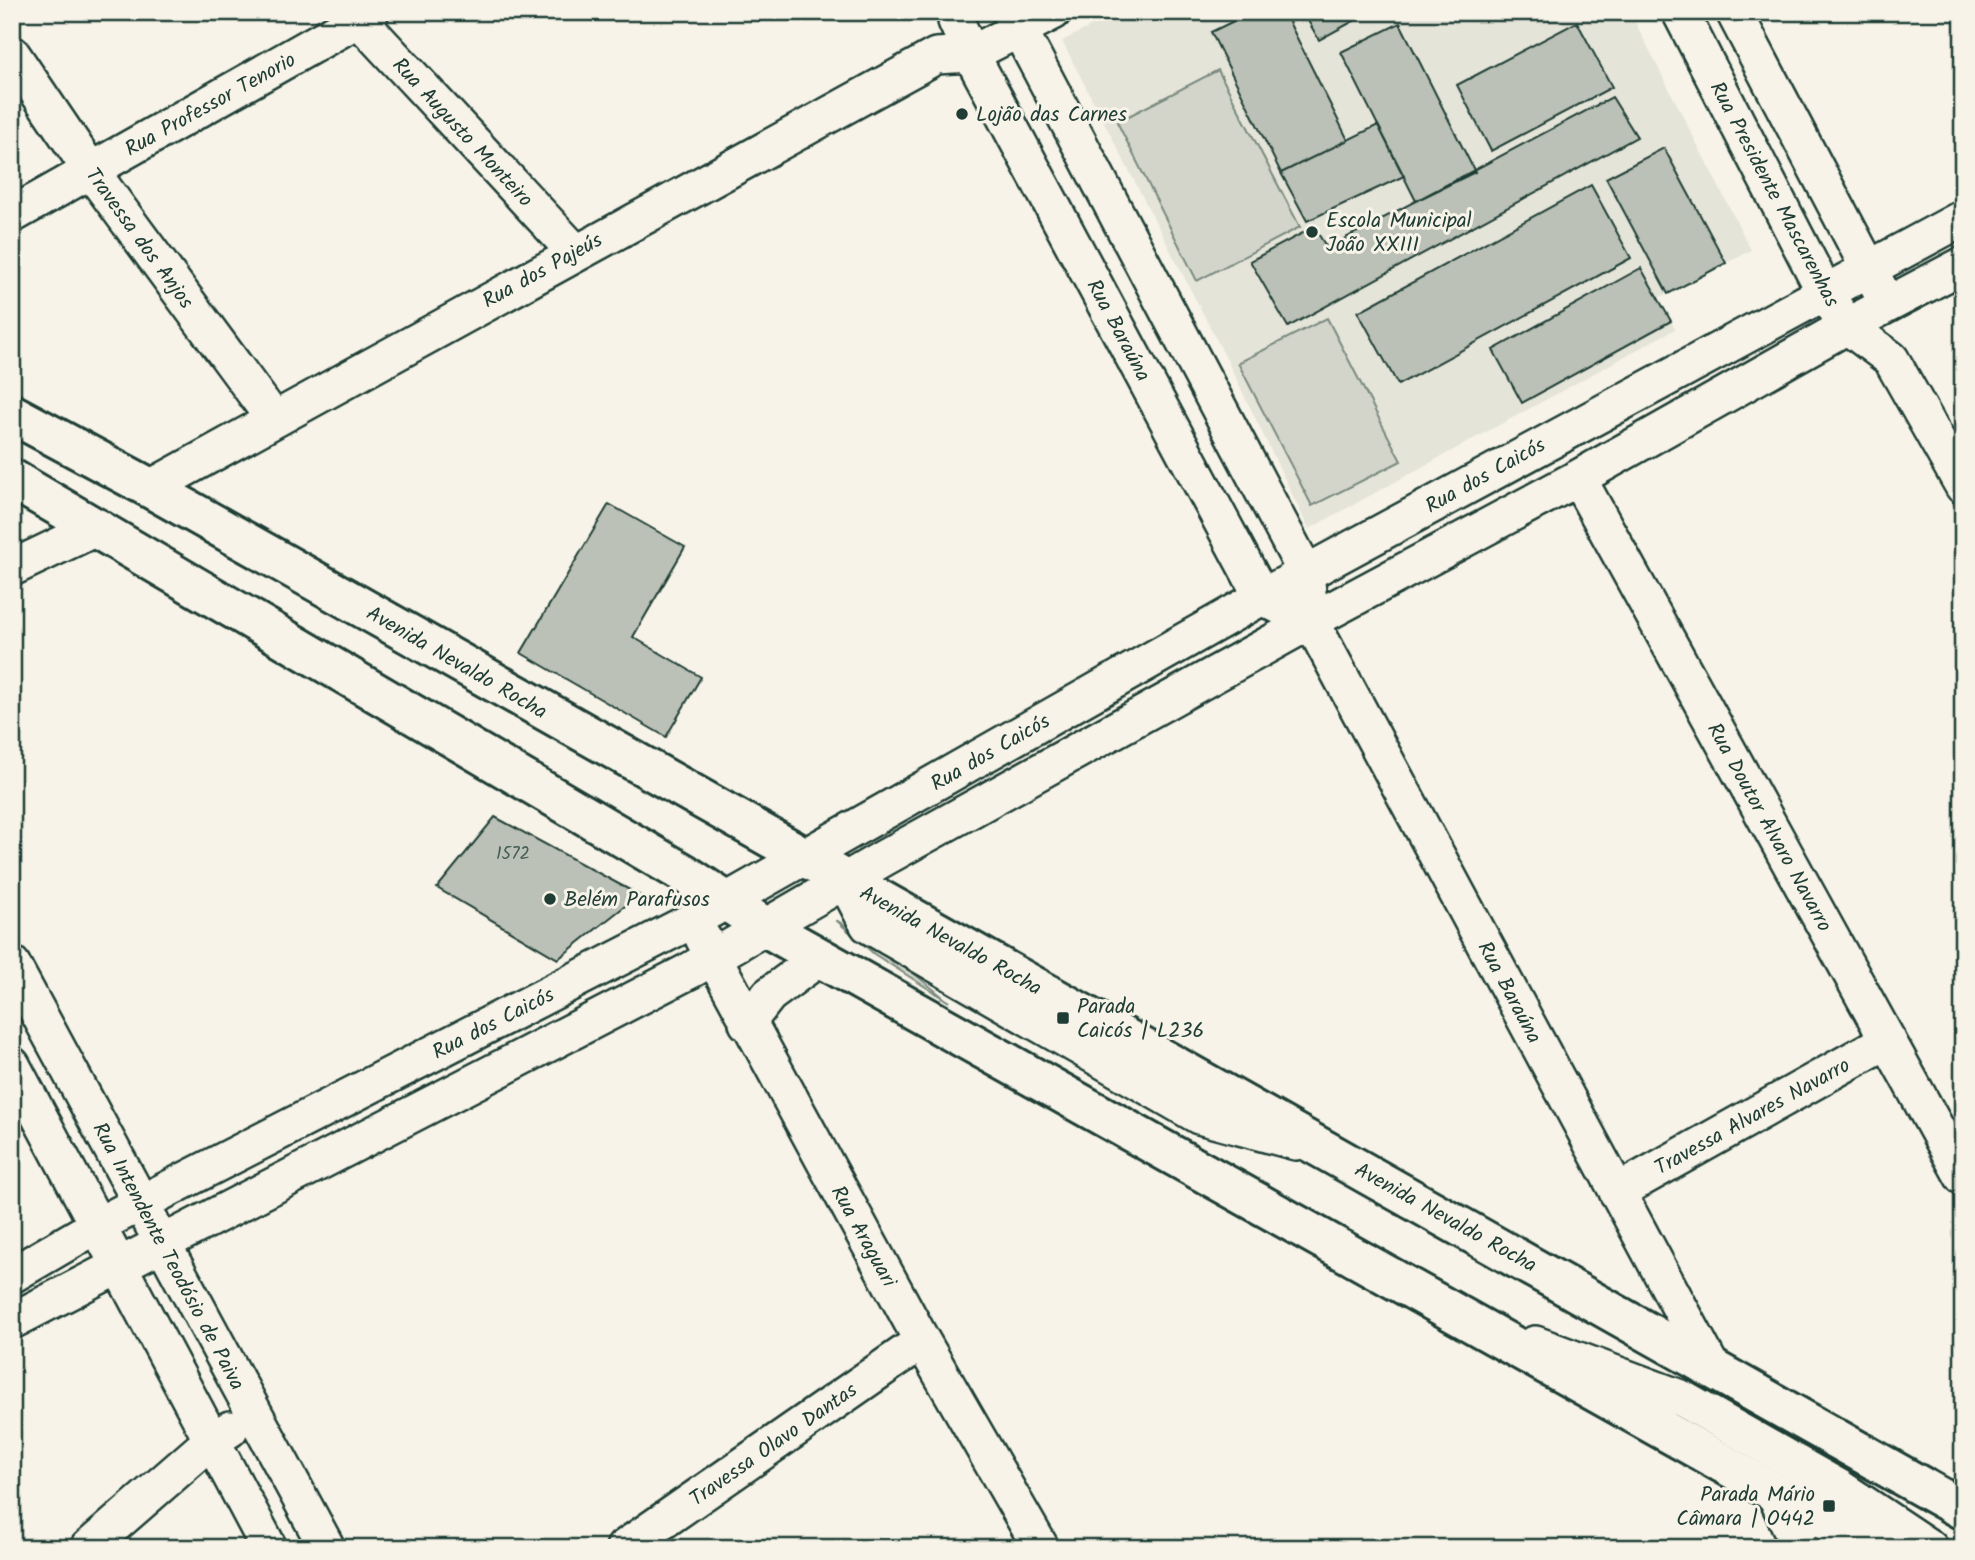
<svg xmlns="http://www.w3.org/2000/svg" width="1975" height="1560" font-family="Kalam,sans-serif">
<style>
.built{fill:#e5e4d9}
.grass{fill:url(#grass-dots);stroke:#79897f;stroke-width:2}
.pitch{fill:#d3d5ca;stroke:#79897f;stroke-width:2}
.building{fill:#bbc1b6;stroke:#1f3d34;stroke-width:2}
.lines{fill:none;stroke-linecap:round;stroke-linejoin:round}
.minor-casing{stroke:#1f3d34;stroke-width:40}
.highway-casing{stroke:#1f3d34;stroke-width:44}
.minor{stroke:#f7f3e8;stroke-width:35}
.highway{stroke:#f7f3e8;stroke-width:38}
.poi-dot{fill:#1f3d34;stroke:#f7f3e8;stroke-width:2.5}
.labels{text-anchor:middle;stroke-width:6;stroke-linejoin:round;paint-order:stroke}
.number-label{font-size:18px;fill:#465e54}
.street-label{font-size:21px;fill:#1f3d34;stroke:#f7f3e8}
.poi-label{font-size:21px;fill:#1f3d34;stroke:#f7f3e8;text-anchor:start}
</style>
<defs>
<pattern id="grass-dots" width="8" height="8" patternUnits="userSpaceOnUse" patternTransform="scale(1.75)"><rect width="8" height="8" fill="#d3d5ca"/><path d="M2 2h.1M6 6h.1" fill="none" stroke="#b5b8ae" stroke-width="1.8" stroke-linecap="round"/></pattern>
</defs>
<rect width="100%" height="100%" fill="#f7f3e8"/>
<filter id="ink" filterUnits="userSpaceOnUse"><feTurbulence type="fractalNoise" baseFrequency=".0143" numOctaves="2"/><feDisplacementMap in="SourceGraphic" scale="14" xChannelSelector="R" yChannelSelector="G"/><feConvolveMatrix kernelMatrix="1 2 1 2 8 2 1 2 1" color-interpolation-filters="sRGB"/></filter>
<g filter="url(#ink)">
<path class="built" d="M1120 12H1630L1751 250 1659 298 1675 329 1309 529 1227 360 1062 41Z"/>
<path class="grass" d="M836 920 884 949 949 1002 874 954Z"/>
<path class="pitch" d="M1218 70 1300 227 1197 281 1117 122Z
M1327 318 1401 461 1312 506 1238 363Z"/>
<path class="building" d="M1252 12H1284L1348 140 1281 173 1211 32Z
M1303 12H1370L1319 40Z
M1577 22 1612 87 1491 151 1457 85Z
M1400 23 1475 172 1416 201 1341 52Z
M1612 97 1637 137 1288 327 1250 261 1314 227 1327 248Z
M1378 125 1404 176 1307 221 1281 173Z
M1664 148 1726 263 1668 294 1606 178Z
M1591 185 1631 258 1398 385 1358 312Z
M1641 268 1671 321 1522 403 1493 350Z
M609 504 685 547 633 637 701 677 666 737 521 653Z
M495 817 639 895 558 959 437 888Z"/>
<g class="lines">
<g class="minor-casing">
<path id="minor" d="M352 12 575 252
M957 12 956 21 971 54 1262 597 1282 607
M1010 12 1306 573 1311 621 1710 1364
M1680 12 1824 291 1847 326 1891 359 1963 486
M1734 12 1879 288
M12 54 91 171 273 418
M12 215 371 12
M1578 478 1963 1177
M150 488 936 56 971 54 1053 12
M12 568 98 527
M845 881 868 925 877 930 1199 1116 1296 1142
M703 938 922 1341 1041 1548
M12 964 327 1548
M747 1023 769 995 819 958
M12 1065 269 1548
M1617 1192 1888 1040
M12 1275 96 1226 693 920 1262 597 1963 218
M12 1321 691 970 884 858 1311 621 1578 478 1847 326 1963 265
M1535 1344 1683 1399 1840 1488 1930 1548
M1774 1492 1800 1548
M88 1548 211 1441 230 1429
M624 1548 922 1341"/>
</g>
<g class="highway-casing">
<path id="highway" d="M12 414 150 488 1963 1510
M12 479 685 874 767 928 1874 1548"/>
</g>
<use href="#minor" class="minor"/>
<use href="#highway" class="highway"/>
</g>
</g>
<g class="poi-dot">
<circle cx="962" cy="114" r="7"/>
<circle cx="1312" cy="232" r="7"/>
<circle cx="550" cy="899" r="7"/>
<rect x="1056" y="1011" width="14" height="14" rx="3.5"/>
<rect x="1822" y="1499" width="14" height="14" rx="3.5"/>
</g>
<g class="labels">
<g class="number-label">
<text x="513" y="859">1572</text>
</g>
<g class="street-label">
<text transform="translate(210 104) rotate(-29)" y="7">Rua Professor Tenorio</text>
<text transform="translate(463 132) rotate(47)" y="7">Rua Augusto Monteiro</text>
<text transform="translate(1775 194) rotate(62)" y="7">Rua Presidente Mascarenhas</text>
<text transform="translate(140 238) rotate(54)" y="7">Travessa dos Anjos</text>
<text transform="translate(542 270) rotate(-29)" y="7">Rua dos Pajeús</text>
<text transform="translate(1119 330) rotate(62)" y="7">Rua Baraúna</text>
<text transform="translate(1485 475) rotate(-29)" y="7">Rua dos Caicós</text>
<text transform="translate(457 662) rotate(30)" y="7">Avenida Nevaldo Rocha</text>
<text transform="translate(990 752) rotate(-30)" y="7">Rua dos Caicós</text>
<text transform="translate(1770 827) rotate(61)" y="7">Rua Doutor Alvaro Navarro</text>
<text transform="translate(951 940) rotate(29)" y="7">Avenida Nevaldo Rocha</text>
<text transform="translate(1510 992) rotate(62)" y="7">Rua Baraúna</text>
<text transform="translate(493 1023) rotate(-27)" y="7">Rua dos Caicós</text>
<text transform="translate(1752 1116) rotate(-29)" y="7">Travessa Alvares Navarro</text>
<text transform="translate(1446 1217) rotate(29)" y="7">Avenida Nevaldo Rocha</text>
<text transform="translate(864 1236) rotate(61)" y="7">Rua Araguari</text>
<text transform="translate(169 1256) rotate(62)" y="7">Rua Intendente Teodósio de Paiva</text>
<text transform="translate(773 1444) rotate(-35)" y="7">Travessa Olavo Dantas</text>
</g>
<g class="poi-label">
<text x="976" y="121">Lojão das Carnes</text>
<text x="1326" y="227">Escola Municipal<tspan x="1326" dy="24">João XXIII</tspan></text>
<text x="564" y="906">Belém Parafusos</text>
<text x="1077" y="1013">Parada<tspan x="1077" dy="24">Caicós | L236</tspan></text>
<text x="1815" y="1501" text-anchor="end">Parada Mário<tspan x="1815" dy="24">Câmara | O442</tspan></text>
</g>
</g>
<rect width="1975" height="1560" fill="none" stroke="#f7f3e8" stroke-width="42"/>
<rect x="21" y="21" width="1933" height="1518" fill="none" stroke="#1f3d34" stroke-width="2.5" filter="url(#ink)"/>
</svg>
